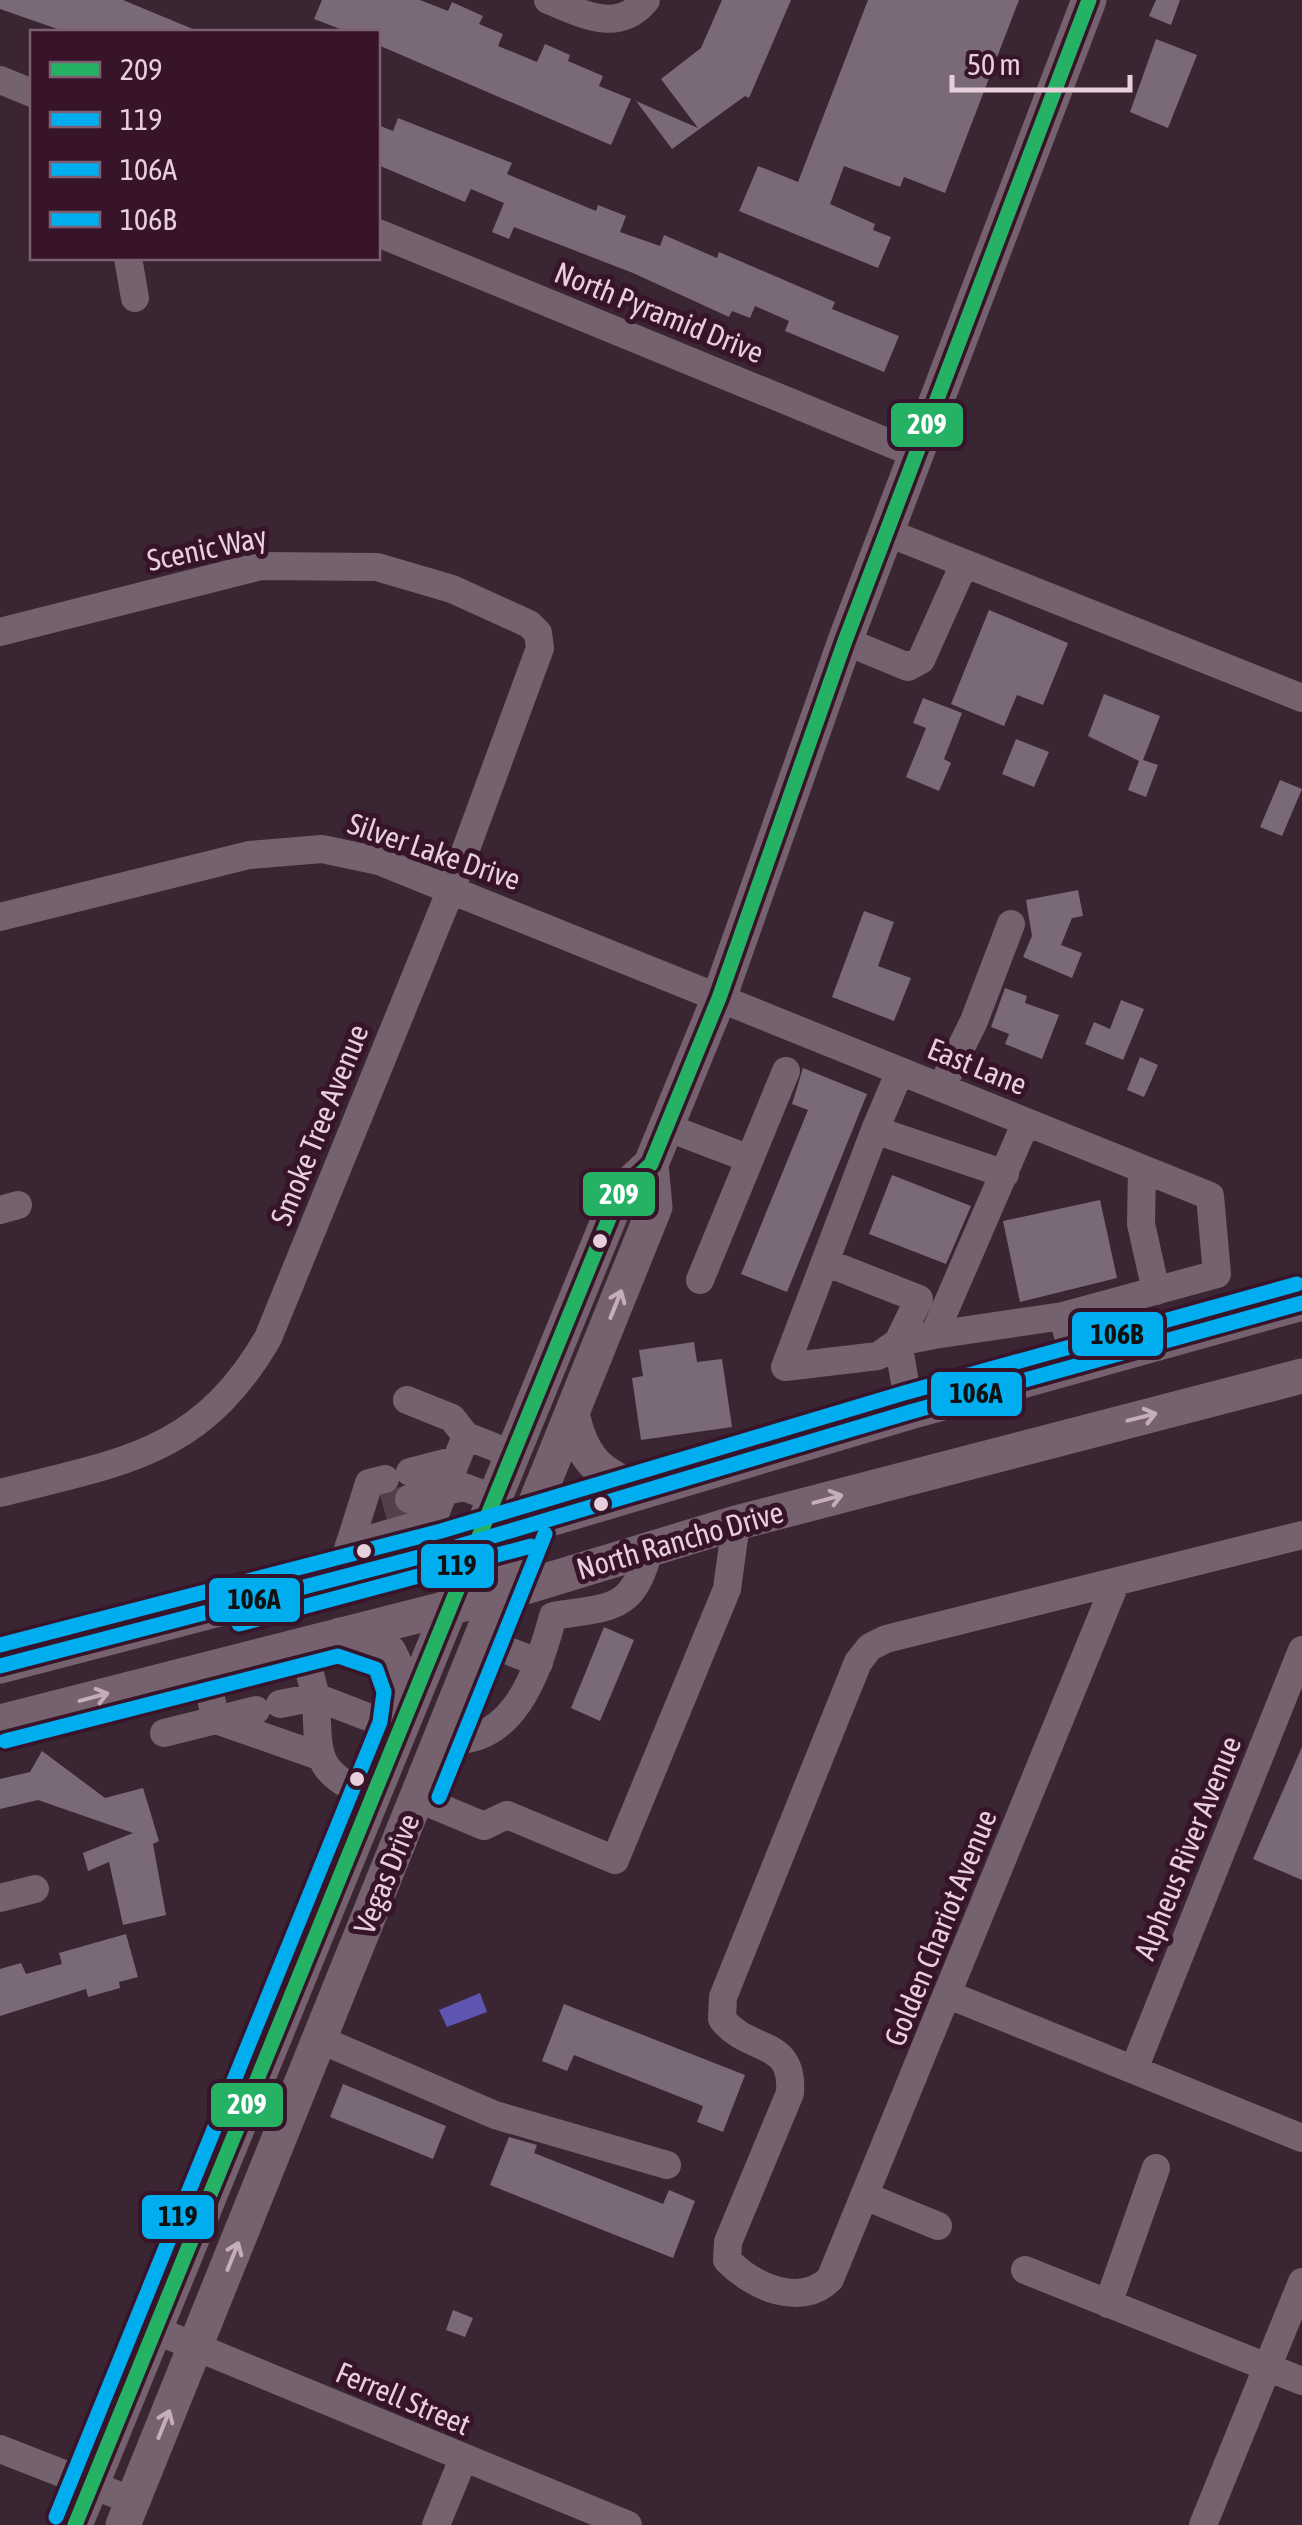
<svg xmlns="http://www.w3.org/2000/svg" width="1302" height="2525" font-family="'Asap Condensed',sans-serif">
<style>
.water{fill:#5e55b1}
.building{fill:#7a6a77}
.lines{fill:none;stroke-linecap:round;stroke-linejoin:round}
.minor-tunnel{stroke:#543f4c;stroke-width:28;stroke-dasharray:28 14;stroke-linecap:butt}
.minor{stroke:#74636e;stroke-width:28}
.major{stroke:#76626e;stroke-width:35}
.bus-1-casing{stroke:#37142a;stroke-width:22}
.bus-2-casing{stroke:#37142a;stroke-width:22}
.bus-3-casing{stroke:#37142a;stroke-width:22}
.bus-4-casing{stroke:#37142a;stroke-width:22}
.bus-1{stroke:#26b264;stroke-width:15}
.bus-2{stroke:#00adef;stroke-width:15}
.bus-3{stroke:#00adef;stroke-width:15}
.bus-4{stroke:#00adef;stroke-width:15}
.oneway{stroke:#c5aebb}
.bus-dot{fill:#e7cfdc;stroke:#37142a;stroke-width:4}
.labels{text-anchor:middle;stroke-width:10;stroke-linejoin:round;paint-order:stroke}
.street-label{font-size:30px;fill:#e7cfdc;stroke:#37142a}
.line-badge{stroke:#37142a;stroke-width:4}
.badge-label{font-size:28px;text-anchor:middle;font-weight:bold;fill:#fff}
.pale-badge-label{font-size:28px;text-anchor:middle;font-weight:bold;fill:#111}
</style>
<rect width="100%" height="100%" fill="#3a2632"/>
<path class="water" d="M480 1993 487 2012 447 2027 439 2010Z"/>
<path class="building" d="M0 0H123L200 32H66L0 9Z
M322 0H420L448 11 452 2 483 16 479 24 503 34 498 46 537 62 545 44 570 55 568 61 603 76 599 86 631 99 611 145 378 45V32H348L314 19Z
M722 0H791L749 98 745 96 672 149 636 101 698 128 661 79 701 48Z
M868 0H1019L945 193 904 177 900 187 844 166 830 204 875 224 873 230 891 237 878 268 739 211 758 166 798 182Z
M1156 0H1180L1171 25 1149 16Z
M1156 39 1197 55 1168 128 1130 112Z
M398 118 512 163 507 174 596 211 598 205 626 216 620 232 660 246 664 235 717 258 719 252 835 302 832 309 899 336 884 372 785 331 789 321 755 306 750 318 732 311 729 317 633 273 514 227 509 239 492 232 504 203 471 189 465 202 378 165V125L393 131Z
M989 610 1068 643 1043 705 1017 695 1004 726 951 704Z
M1104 694 1160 716 1143 760 1158 765 1146 797 1128 790 1139 761 1088 736Z
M923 698 962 713 944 759 951 763 939 791 906 777 926 728 913 723Z
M1016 739 1049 752 1034 787 1002 774Z
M1280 780 1302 789 1282 836 1260 827Z
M1078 890 1083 916 1072 918 1061 945 1082 953 1072 978 1023 957 1032 936 1026 900Z
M864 911 894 922 878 966 911 978 894 1021 832 997Z
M1005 988 1027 996 1025 1003 1059 1015 1042 1059 1005 1044 1009 1034 991 1027Z
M1121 1000 1144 1009 1123 1060 1085 1044 1094 1022 1110 1029Z
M1140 1057 1158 1065 1144 1097 1127 1090Z
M803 1068 867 1094 787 1292 741 1274 808 1110 792 1104Z
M892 1175 971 1206 946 1264 869 1234Z
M1100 1200 1117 1278 1020 1302 1003 1221Z
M694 1342 697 1362 722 1359 732 1427 641 1440 632 1378 643 1376 639 1350Z
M604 1627 634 1640 600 1721 571 1708Z
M1302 1747V1880L1253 1859Z
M42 1751 105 1798 143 1788 159 1841 153 1844 166 1915 123 1925 109 1862 88 1871 83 1853 133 1833 38 1800 0 1809V1779L30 1772Z
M126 1934 138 1977 119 1982 120 1988 88 1997 86 1989 0 2016V1969L21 1963 26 1974 62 1964 59 1953Z
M564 2004 745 2075 723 2132 697 2122 703 2106 574 2055 567 2071 542 2061Z
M343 2084 446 2126 433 2159 330 2117Z
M509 2137 537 2145 534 2153 663 2204 669 2190 695 2201 673 2258 490 2185Z
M453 2310 473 2318 465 2337 446 2330Z"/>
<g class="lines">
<path class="minor-tunnel" d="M383 1506 409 1499"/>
<path class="minor" d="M548 0C583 14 618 34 646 0
M0 80 32 93
M378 233 916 454
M128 258 135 298
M886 532 1302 698
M0 632 261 566 377 567 452 589 529 624 538 633 540 648 452 887 268 1338C200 1455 121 1462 0 1493
M845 641 908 667 921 660 964 564
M0 917 249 855 322 849 379 861 1210 1196 1217 1274 1063 1316
M900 1071 875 1130 1005 1174
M941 1088 974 1021 1011 924
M1026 1122 934 1335 1063 1316 1076 1369
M666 1127 750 1159
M875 1130 785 1367 878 1356 898 1342 934 1335
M1142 1169 1141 1224 1156 1291
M0 1210 18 1205
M825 1262 919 1299 898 1342 910 1412
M700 1280 786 1071
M407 1400 452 1418 466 1436
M410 1472 456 1460
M409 1499 464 1487 493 1498
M349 1545 432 1521
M418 1557 466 1436 512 1454
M339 1578 369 1483 385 1479
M1116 1582 830 2279C801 2308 753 2287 727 2260L728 2242 790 2093C794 2037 749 2054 722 2019L723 1997 858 1662 870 1647 886 1639 1302 1535
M481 1640 539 1663
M302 1643 316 1697 399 1729
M204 1669 216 1720 319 1756
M280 1704 316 1697C319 1755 312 1771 370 1796
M164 1733 256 1710
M441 1739C513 1750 538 1672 553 1616 610 1607 633 1612 649 1550
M417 1798 484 1826 507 1815 615 1860 727 1589 736 1523
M0 1898 35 1889
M949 1995 1302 2138
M321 2040 495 2115 667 2165
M1134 2069 1302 1650
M865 2196 938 2226
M1025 2270 1302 2381
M1108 2304 1156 2168
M155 2330 628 2525
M0 2449 133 2501
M436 2525 463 2459
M1203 2525 1302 2282"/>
<path class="major" d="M572 1413C581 1457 598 1475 641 1490
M340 1635 389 1652 404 1683 405 1709
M0 1666 446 1550 910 1412 1302 1303
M0 1722 499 1595 736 1523 1302 1376
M75 2525 619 1194 651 1164 719 998 845 641 1089 0
M123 2525 655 1207 651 1164"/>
<g class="bus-1-casing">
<path id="bus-1" d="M75 2525 619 1194 651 1164 719 998 845 641 1089 0"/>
</g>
<g class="bus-2-casing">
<path id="bus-2" d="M239 1624 531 1546
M5 1741 338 1656 376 1669 384 1692 380 1722 56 2517
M439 1797 545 1534"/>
</g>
<g class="bus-3-casing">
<path id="bus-3" d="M0 1666 446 1550 910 1412 1302 1303"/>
</g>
<g class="bus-4-casing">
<path id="bus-4" d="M0 1645 441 1531 904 1393 1297 1284"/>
</g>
<use href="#bus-1" class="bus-1"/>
<use href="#bus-2" class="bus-2"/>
<use href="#bus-3" class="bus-3"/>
<use href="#bus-4" class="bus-4"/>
</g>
<defs><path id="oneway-shaft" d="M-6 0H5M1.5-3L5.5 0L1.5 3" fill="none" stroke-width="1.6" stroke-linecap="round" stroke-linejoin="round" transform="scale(2.5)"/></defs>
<g class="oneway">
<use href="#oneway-shaft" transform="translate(616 1304) rotate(-68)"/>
<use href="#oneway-shaft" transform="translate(1142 1417) rotate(-14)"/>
<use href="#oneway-shaft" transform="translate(828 1499) rotate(-15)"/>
<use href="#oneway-shaft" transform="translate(94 1697) rotate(-15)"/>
<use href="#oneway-shaft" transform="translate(233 2256) rotate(-68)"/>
<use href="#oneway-shaft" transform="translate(164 2424) rotate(-68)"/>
</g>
<g class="bus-dot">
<circle cx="600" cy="1241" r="9"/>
<circle cx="601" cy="1504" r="9"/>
<circle cx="364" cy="1551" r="9"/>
<circle cx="357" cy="1779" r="9"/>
</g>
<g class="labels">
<g class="street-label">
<text transform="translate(659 313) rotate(22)" y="10">North Pyramid Drive</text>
<text transform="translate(207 549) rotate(-12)" y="10">Scenic Way</text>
<text transform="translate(434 852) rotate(19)" y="10">Silver Lake Drive</text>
<text transform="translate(977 1067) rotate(22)" y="10">East Lane</text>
<text transform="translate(320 1125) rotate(-68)" y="10">Smoke Tree Avenue</text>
<text transform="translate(680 1541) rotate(-16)" y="10">North Rancho Drive</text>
<text transform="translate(1188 1848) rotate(-68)" y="10">Alpheus River Avenue</text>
<text transform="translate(387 1874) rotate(-68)" y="10">Vegas Drive</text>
<text transform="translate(941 1928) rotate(-68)" y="10">Golden Chariot Avenue</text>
<text transform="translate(403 2399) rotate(23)" y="10">Ferrell Street</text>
</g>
</g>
<g class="line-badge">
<rect x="889" y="401" width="76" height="48" rx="10" fill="#26b264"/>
<rect x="581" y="1170" width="76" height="48" rx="10" fill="#26b264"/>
<rect x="1070" y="1310" width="95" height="48" rx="10" fill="#00adef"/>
<rect x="929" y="1370" width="95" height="48" rx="10" fill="#00adef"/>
<rect x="419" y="1542" width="77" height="48" rx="10" fill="#00adef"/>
<rect x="207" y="1576" width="95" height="48" rx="10" fill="#00adef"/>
<rect x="209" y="2081" width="76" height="48" rx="10" fill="#26b264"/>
<rect x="140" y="2193" width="76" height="48" rx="10" fill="#00adef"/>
</g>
<g class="badge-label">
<text x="927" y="434">209</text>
<text x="619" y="1204">209</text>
<text x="247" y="2114">209</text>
</g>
<g class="pale-badge-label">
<text x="1117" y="1344">106B</text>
<text x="976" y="1403">106A</text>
<text x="457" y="1575">119</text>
<text x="254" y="1609">106A</text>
<text x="178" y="2226">119</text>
</g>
<rect x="30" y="30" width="350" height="230" fill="#37142a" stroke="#7d5f71" stroke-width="2.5"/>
<rect x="50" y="62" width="50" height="15" fill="#26b264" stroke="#7d5f71" stroke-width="2.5"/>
<text x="120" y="80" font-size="30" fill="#e7cfdc">209</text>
<rect x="50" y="112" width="50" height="15" fill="#00adef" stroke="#7d5f71" stroke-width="2.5"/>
<text x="120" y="130" font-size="30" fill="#e7cfdc">119</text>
<rect x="50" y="162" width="50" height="15" fill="#00adef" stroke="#7d5f71" stroke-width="2.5"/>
<text x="120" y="180" font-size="30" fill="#e7cfdc">106A</text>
<rect x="50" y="212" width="50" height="15" fill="#00adef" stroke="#7d5f71" stroke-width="2.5"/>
<text x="120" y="230" font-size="30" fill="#e7cfdc">106B</text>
<path d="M952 75v15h178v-15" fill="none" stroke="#e7cfdc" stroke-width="5"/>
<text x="967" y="75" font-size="30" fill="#e7cfdc" stroke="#37142a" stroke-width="8" paint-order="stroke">50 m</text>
</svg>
